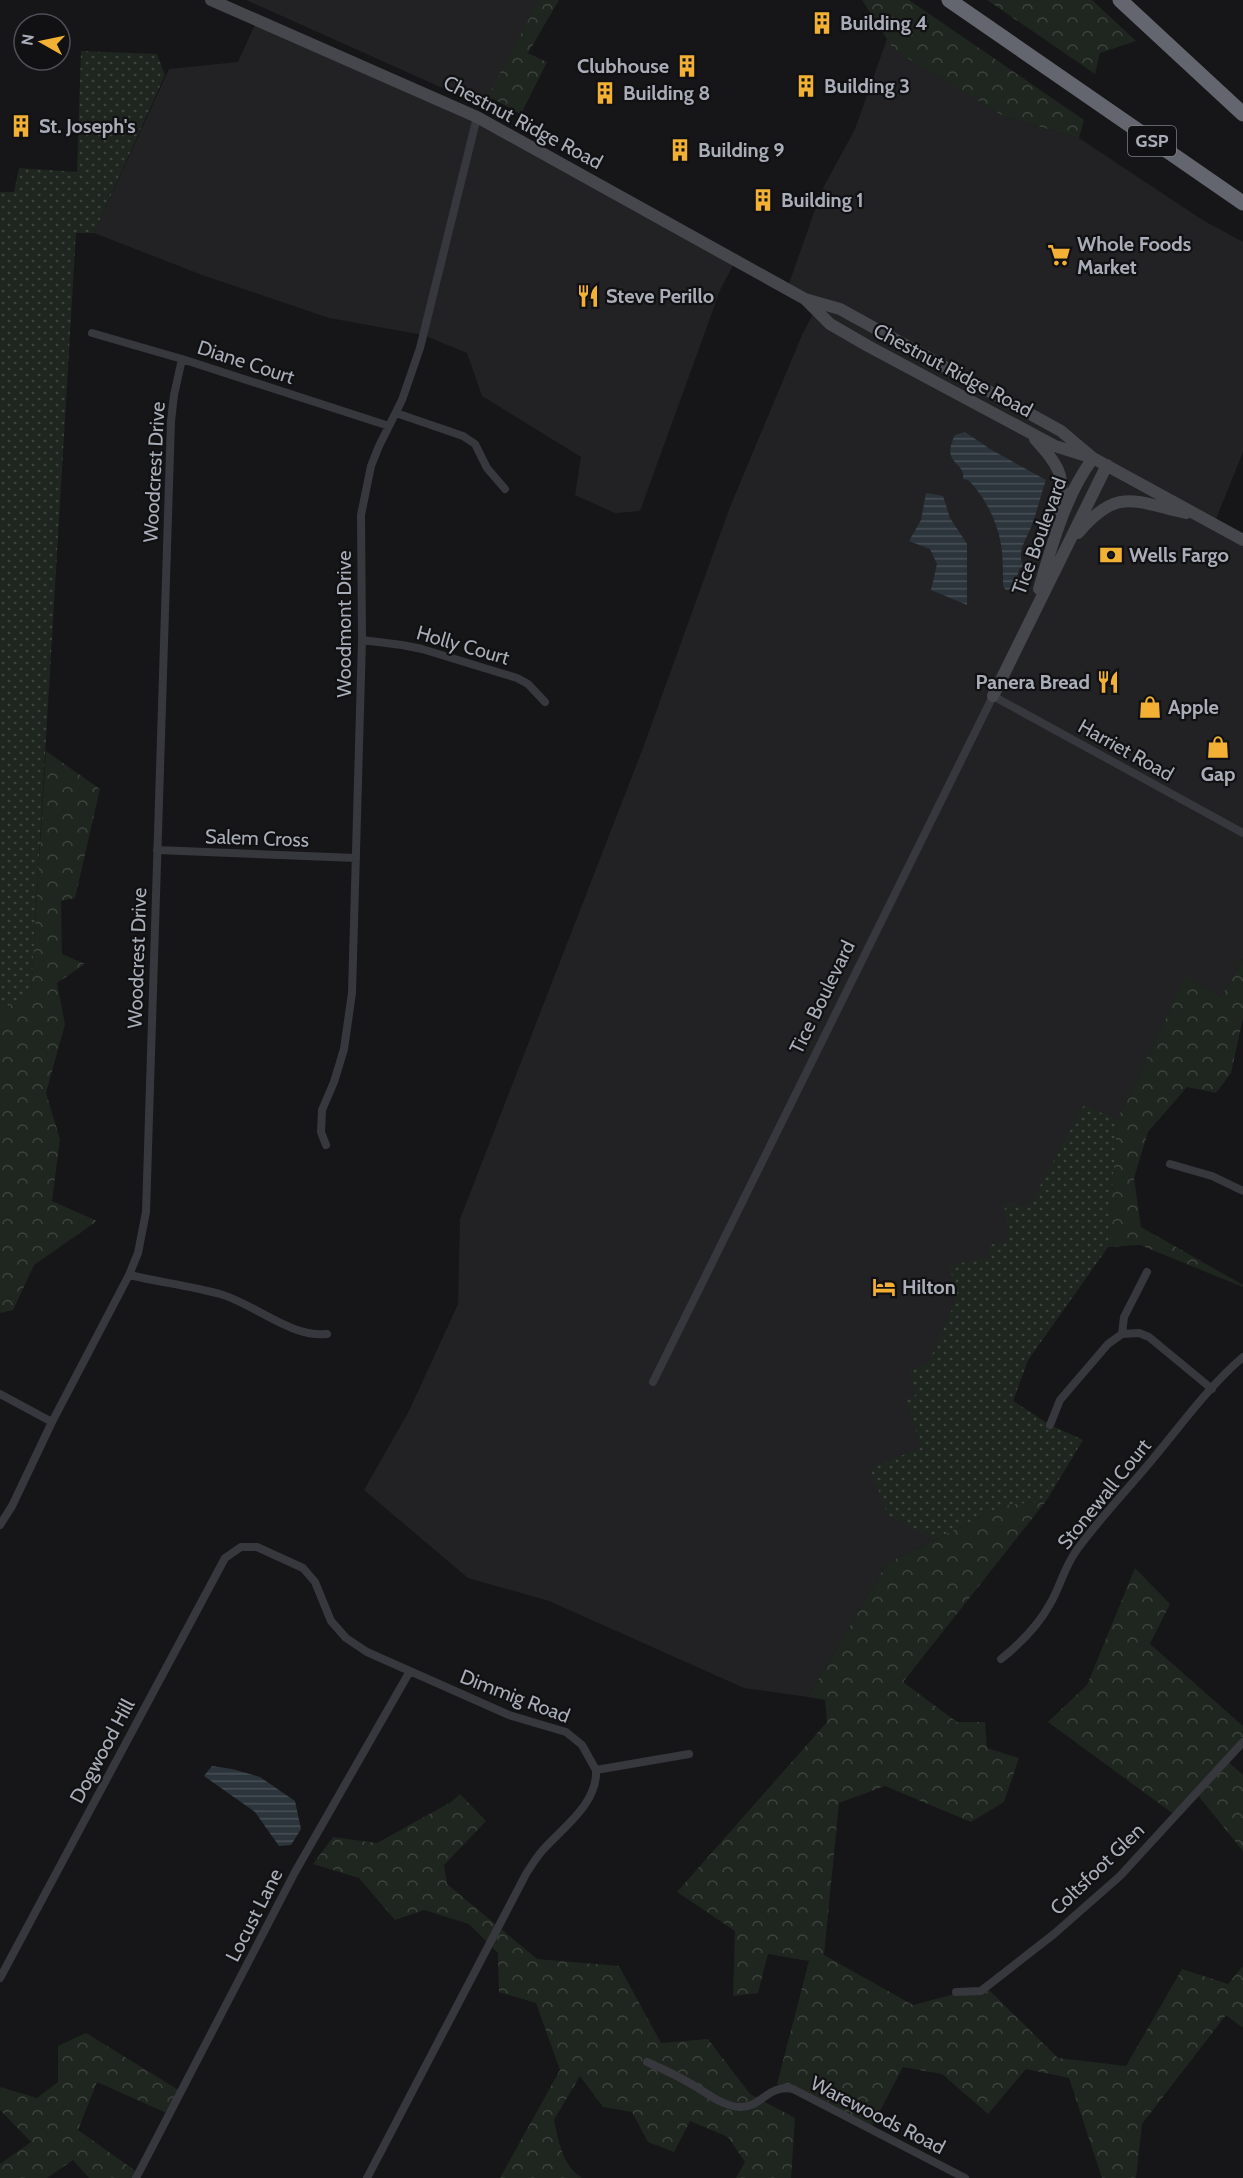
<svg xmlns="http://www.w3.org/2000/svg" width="1243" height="2178" font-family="Cabin,sans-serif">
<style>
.built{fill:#222225}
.forest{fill:url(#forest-crowns)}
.park{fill:url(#park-dots)}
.water{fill:url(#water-rules)}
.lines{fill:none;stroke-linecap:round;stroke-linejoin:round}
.street{stroke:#37383d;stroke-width:8}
.secondary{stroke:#45474d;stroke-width:12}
.highway{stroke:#63666e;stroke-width:15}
.labels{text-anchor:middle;stroke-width:4.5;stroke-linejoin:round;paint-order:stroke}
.shield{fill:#111113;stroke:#7b7e86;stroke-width:1.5}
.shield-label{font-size:18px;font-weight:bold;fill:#a8adb8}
.poi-label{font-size:20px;font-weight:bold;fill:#a8adb8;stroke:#111113;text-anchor:start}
.street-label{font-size:20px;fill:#a8adb8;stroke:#111113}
</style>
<defs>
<pattern id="forest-crowns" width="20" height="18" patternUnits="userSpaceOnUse" patternTransform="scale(1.5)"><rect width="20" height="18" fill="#1e261f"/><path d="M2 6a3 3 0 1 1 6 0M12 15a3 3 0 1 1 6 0" fill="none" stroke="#3c433d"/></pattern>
<pattern id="park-dots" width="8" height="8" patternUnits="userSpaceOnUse" patternTransform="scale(1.5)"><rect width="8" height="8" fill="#1e261f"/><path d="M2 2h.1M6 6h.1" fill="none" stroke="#3c433d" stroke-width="1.8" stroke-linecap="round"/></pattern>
<pattern id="water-rules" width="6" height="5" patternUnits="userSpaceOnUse" patternTransform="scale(1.5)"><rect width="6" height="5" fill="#2c353c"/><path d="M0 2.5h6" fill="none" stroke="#485056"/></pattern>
</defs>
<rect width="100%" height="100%" fill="#161618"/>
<path class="built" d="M246 0H545L487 108Z
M257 20 399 81 736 260 721 288 640 511 615 513 575 495 581 457 482 396 467 353 423 335 329 318 202 275 94 233 169 69 238 62Z
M887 39 895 50 1005 117 1079 138 1201 219 1243 242V452L1214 524 1243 540V959L1221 997 1186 977 1117 1120 1108 1247 1028 1360 1013 1401 1050 1425 1083 1440 1046 1501 1005 1505 887 1563 808 1697 744 1688 549 1601 468 1578 364 1490 409 1411 458 1304 460 1219 643 748 730 507 802 335 817 306 787 289 822 190 855 129Z"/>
<path class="forest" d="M539 0H559L528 53 547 62 521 114 488 96Z
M862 0H909L1084 120 1079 138 1005 117 894 50Z
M987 0H1092L1136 41 1100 53 1095 74Z
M46 751 100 789 75 898 61 901 62 954 85 964 57 983 65 1024 46 1093 60 1139 52 1201 97 1221 34 1265 13 1310 0 1313V1011L31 991Z
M1243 959V1018L1231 1073 1216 1093 1187 1087 1148 1132 1134 1178 1141 1227 1243 1285V1287L1140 1245 1108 1247 1117 1120 1186 976 1221 997Z
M1046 1501 903 1682 957 1722H985L987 1748 1019 1758 1004 1802 971 1822 885 1786 839 1803 824 1955 913 2005 985 1986 1058 2058 1126 2066 1182 1969 1228 1984 1243 1966V2028L1226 2015 1142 2124 1136 2178H1102L1069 2078 1026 2069 988 2114 942 2074 903 2067 870 2130 777 2084 809 1961 768 1954 758 1993 733 1996 735 1931 677 1892 827 1722 825 1700 808 1697 887 1563 1005 1505Z
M1135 1568 1170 1604 1150 1644 1243 1726V1741L1226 1760 1243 1775V1851L1196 1793 1175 1815 1048 1722 1087 1685Z
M460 1794 486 1821 444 1865 447 1884 537 1959 619 1966 661 2043 708 2039 750 2094 795 2118 791 2178H736L745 2162 728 2137 690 2121 674 2152 648 2142 632 2112 603 2107 580 2076 554 2120C559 2142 562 2165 582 2178H500L560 2070 536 2003 499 1992 498 1953 469 1924 424 1910 395 1920 359 1878 313 1864 333 1837 377 1843 451 1802Z
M86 2033 180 2091 171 2115 97 2082 78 2130 137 2172 134 2178H89L73 2160 47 2178H0V2164L31 2142 0 2110V2087L37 2098 58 2082V2046Z"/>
<path class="park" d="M81 51 157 54 165 75 94 233H76L31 992 0 1011V192H14L19 168 77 172Z
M1084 1105 1117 1120 1108 1247 1028 1360 1013 1401 1050 1425 1083 1440 1046 1501 1005 1505 935 1539 888 1515 870 1468 921 1448 906 1399 916 1395 909 1371 928 1364 956 1300 950 1265 990 1257 988 1245 1009 1241 1004 1203 1020 1205 1028 1208Z"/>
<path class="water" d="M965 432 990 449 1046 480C1041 494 1038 508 1033 522 1028 538 1015 551 1024 567L1020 568 1012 589 1006 590 1003 586C1003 575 1003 563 1002 552 1000 527 986 497 968 480L963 479C966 461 940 465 955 435Z
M926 493 943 496 950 518 967 544V605L931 590 937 564 930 549 909 541 921 520Z
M212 1766 232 1769 260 1777 295 1801 301 1829 291 1845 279 1846 255 1812 204 1776Z"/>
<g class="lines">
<path class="street" d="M92 333 182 359 389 426
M396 413 463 436 475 444 487 468 505 489
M362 640 402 645 422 649 517 678 528 684 545 702
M157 850 356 858
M326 1145 321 1132 322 1110 334 1082 344 1049 352 993 362 640 361 515 371 466 379 446 402 400 420 348 477 117
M1170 1164 1212 1176 1243 1191
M129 1275C159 1282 191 1286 220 1294 255 1304 291 1338 327 1334
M1122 1334 1139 1333 1149 1337 1212 1389
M653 1382 993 696 1243 833
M0 1394 52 1422
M1050 1425 1060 1400 1108 1344 1122 1334 1124 1317 1147 1272
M0 1525 12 1506 52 1422 129 1275 138 1253 146 1212 171 421 174 395 182 359
M1001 1659C1021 1643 1038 1626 1050 1604 1060 1587 1064 1568 1076 1551 1099 1519 1127 1490 1152 1460 1181 1425 1209 1386 1243 1357
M596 1770 689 1754
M0 1978 225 1558 241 1547H257L303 1568 315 1582 331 1621 346 1638 367 1652 509 1715 566 1732 582 1745 596 1770C598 1804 562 1828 542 1851 536 1858 531 1866 526 1874L367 2178
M956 1992 981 1991 1054 1934 1120 1876 1243 1742
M647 2062C663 2069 678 2076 693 2085 707 2093 721 2105 738 2107 762 2109 766 2084 793 2089L965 2178
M136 2178 295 1872 410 1671"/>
<path class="secondary" d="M211 0 477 117 805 299 840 309 1061 431 1093 458
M806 300 830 324 868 346 1055 446 1093 458 1243 540
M1035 439C1058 465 1066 474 1060 511
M1078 533C1117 487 1133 501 1186 513
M1039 589C1052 545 1065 496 1093 458
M993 696 1107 465"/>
<path class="highway" d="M949 0 1243 203
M1120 0 1243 114"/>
</g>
<defs>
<g id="building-bare" transform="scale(1.8)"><path d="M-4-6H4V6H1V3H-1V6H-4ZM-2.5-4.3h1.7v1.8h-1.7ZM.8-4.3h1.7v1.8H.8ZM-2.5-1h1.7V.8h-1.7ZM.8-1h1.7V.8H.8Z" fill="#f2b134" stroke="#111113" stroke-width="2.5" paint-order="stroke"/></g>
<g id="supermarket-bare" transform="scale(1.8)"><path d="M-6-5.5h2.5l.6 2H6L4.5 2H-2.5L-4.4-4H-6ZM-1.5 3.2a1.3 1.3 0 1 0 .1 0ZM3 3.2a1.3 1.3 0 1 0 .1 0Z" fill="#f2b134" stroke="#111113" stroke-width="2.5" paint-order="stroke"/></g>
<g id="restaurant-bare" transform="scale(1.8)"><path d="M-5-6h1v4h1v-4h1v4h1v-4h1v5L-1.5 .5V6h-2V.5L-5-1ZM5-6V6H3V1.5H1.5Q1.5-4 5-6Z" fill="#f2b134" stroke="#111113" stroke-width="2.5" paint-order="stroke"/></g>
<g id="bank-bare" transform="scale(1.8)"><path d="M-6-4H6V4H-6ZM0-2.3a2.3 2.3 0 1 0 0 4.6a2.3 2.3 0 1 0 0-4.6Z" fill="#f2b134" stroke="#111113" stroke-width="2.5" paint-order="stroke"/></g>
<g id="shop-bare" transform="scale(1.8)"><path d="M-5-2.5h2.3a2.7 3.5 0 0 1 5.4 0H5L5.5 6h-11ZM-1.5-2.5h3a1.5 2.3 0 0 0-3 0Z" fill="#f2b134" stroke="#111113" stroke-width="2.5" paint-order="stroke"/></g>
<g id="hotel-bare" transform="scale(1.8)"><path d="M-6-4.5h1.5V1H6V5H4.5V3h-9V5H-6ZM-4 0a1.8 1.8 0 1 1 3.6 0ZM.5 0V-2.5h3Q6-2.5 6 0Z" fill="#f2b134" stroke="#111113" stroke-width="2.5" paint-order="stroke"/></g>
</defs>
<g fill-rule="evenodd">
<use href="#building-bare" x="822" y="23"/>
<use href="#building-bare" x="687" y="66"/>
<use href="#building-bare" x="806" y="86"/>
<use href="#building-bare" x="605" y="93"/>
<use href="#building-bare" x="21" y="126"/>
<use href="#building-bare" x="680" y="150"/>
<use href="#building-bare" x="763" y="200"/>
<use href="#supermarket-bare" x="1059" y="255"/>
<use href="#restaurant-bare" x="588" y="296"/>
<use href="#bank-bare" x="1111" y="555"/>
<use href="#restaurant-bare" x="1108" y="682"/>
<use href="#shop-bare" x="1150" y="707"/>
<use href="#shop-bare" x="1218" y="747"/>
<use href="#hotel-bare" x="884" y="1287"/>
</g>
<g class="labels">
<rect class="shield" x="1128" y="126" width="48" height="30" rx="4.5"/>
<g class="shield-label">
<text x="1152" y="147">GSP</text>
</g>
<g class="poi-label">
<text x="840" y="30">Building 4</text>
<text x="669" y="73" text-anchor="end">Clubhouse</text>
<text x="824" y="93">Building 3</text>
<text x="623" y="100">Building 8</text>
<text x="39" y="133">St. Joseph's</text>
<text x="698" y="157">Building 9</text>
<text x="781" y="207">Building 1</text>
<text x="1077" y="251">Whole Foods<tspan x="1077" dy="23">Market</tspan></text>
<text x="606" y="303">Steve Perillo</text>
<text x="1129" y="562">Wells Fargo</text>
<text x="1090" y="689" text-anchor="end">Panera Bread</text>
<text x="1168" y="714">Apple</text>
<text x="1218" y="781" text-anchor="middle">Gap</text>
<text x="902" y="1294">Hilton</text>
</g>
<g class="street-label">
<text transform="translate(523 122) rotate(28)" y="7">Chestnut Ridge Road</text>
<text transform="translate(246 362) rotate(18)" y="7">Diane Court</text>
<text transform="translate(953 370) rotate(28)" y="7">Chestnut Ridge Road</text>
<text transform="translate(154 472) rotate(-87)" y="7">Woodcrest Drive</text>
<text transform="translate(1039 536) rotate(-70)" y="7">Tice Boulevard</text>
<text transform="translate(344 624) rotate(-90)" y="7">Woodmont Drive</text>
<text transform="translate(463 645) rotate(16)" y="7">Holly Court</text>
<text transform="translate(1126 750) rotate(29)" y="7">Harriet Road</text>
<text transform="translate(257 838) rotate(2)" y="7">Salem Cross</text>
<text transform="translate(137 958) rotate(-88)" y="7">Woodcrest Drive</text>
<text transform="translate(822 997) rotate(-64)" y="7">Tice Boulevard</text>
<text transform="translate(1104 1494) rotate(-51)" y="7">Stonewall Court</text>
<text transform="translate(515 1696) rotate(21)" y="7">Dimmig Road</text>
<text transform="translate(102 1751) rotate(-62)" y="7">Dogwood Hill</text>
<text transform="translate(1097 1869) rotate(-44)" y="7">Coltsfoot Glen</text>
<text transform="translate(254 1915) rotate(-63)" y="7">Locust Lane</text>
<text transform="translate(878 2115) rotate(27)" y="7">Warewoods Road</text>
</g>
</g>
<g transform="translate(42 42) rotate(279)"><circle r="28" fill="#111113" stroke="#4d4f55" stroke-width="1.5"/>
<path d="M0-4.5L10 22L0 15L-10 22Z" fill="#f2b134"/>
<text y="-9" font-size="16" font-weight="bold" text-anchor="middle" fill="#a8adb8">N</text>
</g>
</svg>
